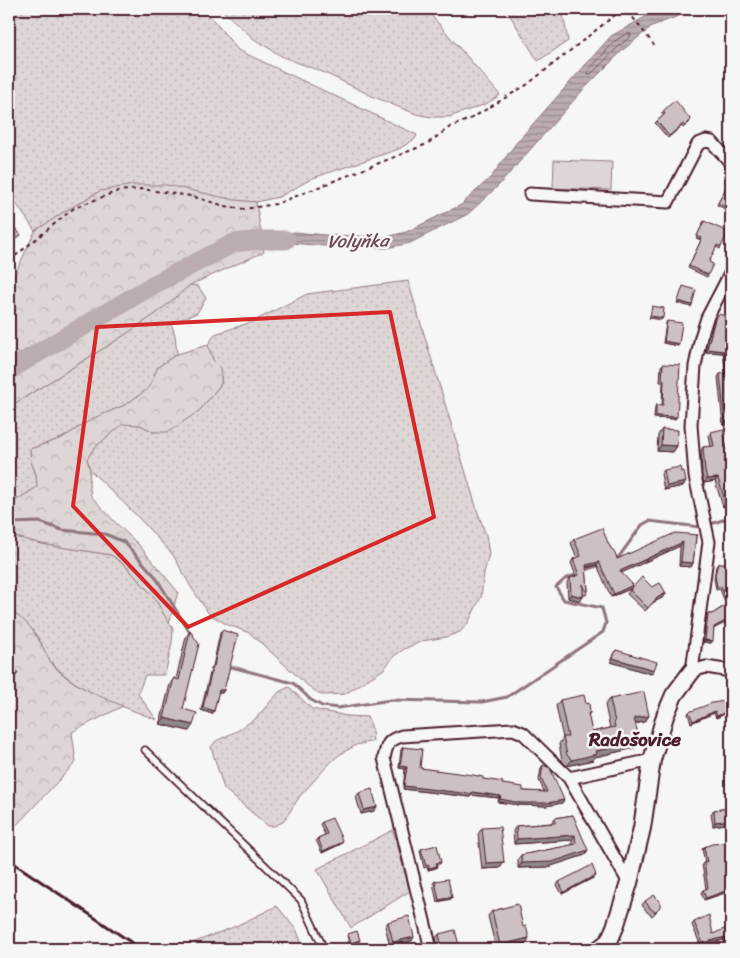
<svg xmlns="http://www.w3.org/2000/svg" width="740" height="958" font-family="Sriracha,sans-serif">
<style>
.grass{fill:url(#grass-dots);stroke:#947a80}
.forest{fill:url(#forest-crowns);stroke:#947a80}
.garden{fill:#ddd6d5;stroke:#947a80}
.water{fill:url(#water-rules);stroke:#8e747a}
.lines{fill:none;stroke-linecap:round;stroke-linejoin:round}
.shore{stroke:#77585f;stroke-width:1}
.stream{stroke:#8e747a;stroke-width:3}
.river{stroke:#bbadae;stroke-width:19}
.lane-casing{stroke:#4a1f2b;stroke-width:9}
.street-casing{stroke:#4a1f2b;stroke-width:15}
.secondary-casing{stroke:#4a1f2b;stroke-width:20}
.path{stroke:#4a1f2b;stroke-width:2;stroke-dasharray:4 4;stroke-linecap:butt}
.lane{stroke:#f6f6f2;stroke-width:5.5}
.street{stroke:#f6f6f2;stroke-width:11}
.secondary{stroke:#f6f6f2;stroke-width:16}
.rail{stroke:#4a1f2b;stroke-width:3}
.wall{fill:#afa6a5;stroke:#4a1f2b}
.shaded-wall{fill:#8f8786;stroke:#4a1f2b}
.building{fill:#ccc1c0;stroke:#4a1f2b}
.marked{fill:none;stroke:#d62828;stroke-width:4;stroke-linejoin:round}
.labels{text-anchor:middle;stroke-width:5;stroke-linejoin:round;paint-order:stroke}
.water-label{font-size:18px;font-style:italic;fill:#6c4a52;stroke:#f6f6f2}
.quarter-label{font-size:19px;font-weight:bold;fill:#4a1f2b;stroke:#f6f6f2}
</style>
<defs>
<pattern id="grass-dots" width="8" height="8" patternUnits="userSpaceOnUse" patternTransform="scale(1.25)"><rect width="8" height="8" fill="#ddd6d5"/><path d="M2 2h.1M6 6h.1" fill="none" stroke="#bfb7b7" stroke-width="1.8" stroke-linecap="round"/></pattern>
<pattern id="forest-crowns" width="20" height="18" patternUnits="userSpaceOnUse" patternTransform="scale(1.25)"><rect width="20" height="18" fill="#ddd6d5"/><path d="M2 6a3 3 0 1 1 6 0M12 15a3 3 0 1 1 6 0" fill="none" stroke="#bfb7b7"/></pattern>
<pattern id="water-rules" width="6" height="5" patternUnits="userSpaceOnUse" patternTransform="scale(1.25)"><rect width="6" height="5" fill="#bbadae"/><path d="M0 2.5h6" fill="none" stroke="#9a8c8e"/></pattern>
</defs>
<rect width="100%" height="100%" fill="#f6f6f2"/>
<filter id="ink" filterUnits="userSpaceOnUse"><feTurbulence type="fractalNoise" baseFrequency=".02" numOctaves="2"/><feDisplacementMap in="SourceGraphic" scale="10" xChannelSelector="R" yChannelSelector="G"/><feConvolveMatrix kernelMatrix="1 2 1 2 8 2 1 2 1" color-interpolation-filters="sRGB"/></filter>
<g filter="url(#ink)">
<path class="grass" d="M9 9H204L238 50 417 135 415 139 399 149 313 178 279 197 256 202 100 191 64 212 35 231 9 193Z
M221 9H426L500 95 486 104 449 117H431L416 114 374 97 325 73 283 57 254 39Z
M506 9H562L568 41 538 61Z
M408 281 478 513 486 535 489 554 484 573 481 597 468 623 460 632 446 637 422 641 404 649 394 656 384 669 345 694 321 695 307 685 250 633 228 625 209 614 191 587 173 555 137 516 90 470 87 459 94 448 123 423 140 425 154 432 199 411 221 384V368L213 360 208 345 215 334 252 322 307 294Z
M189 285 198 286 206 298 197 313 171 323 175 335 177 354 158 367 148 389 125 405 94 418 62 438 30 449 31 462 36 474 37 487 9 505V407L117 340 157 313Z
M9 535 42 544 111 555 126 566 154 597 173 629 172 642 165 675H145L138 694 157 720C120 705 79 693 52 663 47 658 44 650 41 643 32 627 24 620 9 610Z
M289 687 312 709 347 716 367 717 371 725 373 741 356 745 339 755 329 764 300 796 283 822 274 826H268L224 789 211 747 216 741 237 731 256 718 279 692Z
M393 830 410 891 351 928 317 869Z
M277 906 297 931 304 949H177L236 926Z"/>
<path class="forest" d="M133 185H167L235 200 256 202 264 252 190 285 157 313 117 340 9 407V287L35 231 64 212 100 191Z
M208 345 213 360 221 368V384L199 411 168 432H154L140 425 123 424 94 448 87 459 90 470 89 483 91 496 115 522 138 544 178 592 169 623 154 597 126 566 111 555 42 544 9 535V505L37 487 36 474 31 462 30 449 62 438 94 418 125 405 148 389 158 367 177 354Z
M9 610C24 619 31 626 40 642 44 649 47 657 51 663 70 685 97 695 123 706L72 732 76 762 9 833Z"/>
<path class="garden" d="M554 160 612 162 611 190 553 188Z"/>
<path class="water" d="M667 9H697L652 26 623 50 582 91 499 185 468 214 410 243 387 248 324 246 260 240 294 232 325 235 386 237 406 232 461 205 491 177 517 142 611 36 647 16Z"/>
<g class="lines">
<path class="shore" d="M628 33 631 34 630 37 619 46 591 74H588V71L615 41Z"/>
<path class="stream" d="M9 523 40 522 62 530 105 534 124 542 155 576 192 636
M708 525 731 517
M614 560 618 558 642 525 649 521 700 527H702
M584 571 599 565
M228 666 293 683 311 700 322 706 338 708 391 700 482 702 507 697 603 632 606 623 602 608 564 600 556 587 565 579 578 574"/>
<path class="river" d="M9 370 155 284 234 243 260 240H286"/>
<g class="lane-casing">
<path id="lane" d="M145 750 301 900 324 949"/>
</g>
<g class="street-casing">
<path id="street" d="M530 194 668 202 698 144 706 141 712 142 731 163
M731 272 707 318 701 337 695 366 691 425 695 476 709 542 692 671 706 667 731 671
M569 778 629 883
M431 949 384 758C387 744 388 740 402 736L513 729 523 733 569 778 652 760"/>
</g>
<g class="secondary-casing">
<path id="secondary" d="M599 949 609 941 615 927 629 883 642 828 652 760 665 716 674 695 692 671"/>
</g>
<path class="path" d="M628 11 654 45
M9 261 74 208 118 191 141 189 191 196 225 206 244 209 276 204 427 144 450 127 472 118 528 84 615 15 633 9"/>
<use href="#lane" class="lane"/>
<use href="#street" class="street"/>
<use href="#secondary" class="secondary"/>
<path class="rail" d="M9 860 141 949"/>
</g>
<path class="wall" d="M663 111 690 122 683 128 682 126 668 138 655 123 664 115 661 113Z
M731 185V212L717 205 727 186Z
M704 221 721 247 720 249 716 247 709 262 708 275 707 277 688 268 701 240 696 238Z
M731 296V309L725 303Z
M719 314 731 396V424L723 425 718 377 720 374H726L723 353 706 352 714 322Z
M667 321 678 346 663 343 666 323Z
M663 364 675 419 654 418 655 407 656 405H662L663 382H660L661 366Z
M662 429 677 446 673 452 657 451 658 435Z
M711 432 726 446 731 444V504L723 507 715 481 704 483 702 475 701 450 703 447H711L709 435Z
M664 470 683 486 664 490 661 474Z
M698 535 696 539 693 563 691 567 679 566 680 546 621 573 630 589 611 597 597 565 586 568 588 591 586 595H583V594V597L580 601 568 598 567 582 570 578 576 576 571 563 573 559 577 558 571 543 574 539 609 545 617 559Z
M731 562V620L714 628 711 643 703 642 707 616 708 614H712L726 605 720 589 716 590 714 578 716 566 718 564Z
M652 587 666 593 664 597 654 602 645 611 627 594 630 590Z
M222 630 224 690 222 693H218L214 711 212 714 201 710 211 669 213 666 220 633Z
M190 631 183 709 189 731 160 724 170 684 174 678 176 679 186 637Z
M616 650 654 670 651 674 611 662 613 654Z
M9 662 18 673 15 677 9 682Z
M610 699 644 722 635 724V748L595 757 593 760 567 766 562 761 559 744 563 738 556 706 560 700 586 704 590 713 588 716 592 732 610 728 605 705Z
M729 706 730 710 729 712 716 718 714 713 691 723 688 714 689 712Z
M403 747 420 768 483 779 502 784 523 791 544 792 539 780 541 768 543 765 562 803 546 806 519 805 498 802 499 798 471 795 470 797 403 789 405 769 399 768 401 749Z
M359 793 374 811 361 814 356 797Z
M731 808V823L713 826 711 814 714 810Z
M573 815 585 855 548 867 518 868V859L521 855 572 845V840L514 844 513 831 516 826 551 823 555 818Z
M322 822 341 844 322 853 316 840 318 838 325 835 320 824Z
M482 828 504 862 500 868 482 869 478 834Z
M704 847 731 873 728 874 731 891 704 900 701 892 703 890 706 889 702 864 704 862H705L702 849Z
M421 849 441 862 440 864H437L436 868 428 870 427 867 424 868 420 851Z
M595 877 562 894 557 885 559 882Z
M435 881 452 897 451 899 437 902 433 883Z
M645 901 657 911 652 916 647 912 642 905Z
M492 911 526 944 502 949H496L488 916Z
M388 922 412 941 390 946 385 926Z
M694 922 713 934 731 938 724 941 723 940 701 946 692 925Z
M348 934 358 943 349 945 347 936Z
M439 934 460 949H438L436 938Z"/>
<path class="shaded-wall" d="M678 301 692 305 691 307 677 303Z
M650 316 663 318 661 320 649 318Z
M664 341 679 344 678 346 663 343Z
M707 349 724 351 723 353 706 352Z
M656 416 677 417 675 419 654 418Z
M731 421V424L723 425 725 422Z
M661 445 677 446 673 452 657 451Z
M718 478 715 481 704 483 707 479Z
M686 482 683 486 664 490 667 486Z
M731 501V504L723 507 726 503Z
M683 542 680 546 617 575 620 571Z
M599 562 597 565 583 568 586 565Z
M681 562 693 563 691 567 679 566Z
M633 585 630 589 611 597 614 594Z
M666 593 664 597 654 602 645 611 657 598Z
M571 594 583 597 580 601 568 598Z
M731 618V620L713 629 714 627Z
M705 640 713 641 711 643 703 642Z
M613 658 654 670 651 674 611 662Z
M219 690H224L222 693H217Z
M203 707 214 711 212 714 201 710Z
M730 710 729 712 716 718 717 716Z
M715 711 714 713 691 723 693 721Z
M649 716 644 722 629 724 634 718Z
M164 718 193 725 189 731 160 724Z
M640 742 635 748 595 757 593 760 567 766 572 760 596 751Z
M400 766 407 767 405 769 399 768Z
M404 786 472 792 501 796 499 798 471 795 470 797 403 789Z
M500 799 564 800 562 803 546 806 519 805 498 802Z
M377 807 374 811 361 814 364 810Z
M731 820V823L713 826 715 822Z
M575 835 572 840 514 844 517 839Z
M343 842 341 844 322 853 323 851Z
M588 850 585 855 548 867 518 868 522 863Z
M504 862 500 868 482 869 486 863Z
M437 866 436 868 428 870 429 868Z
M596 875 595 877 562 894 564 892Z
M731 889V891L704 900 706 898Z
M452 897 451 899 437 902 439 900Z
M731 936V938L724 941 726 938Z
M414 937 412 941 390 946 393 942Z
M725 937 723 940 701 946 703 943Z
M529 938 526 944 502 949H497L500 945Z
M360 940 358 943 349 945 351 943Z"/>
<path class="building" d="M675 100 691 120 685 126 683 124 669 136 657 121 665 114 663 111Z
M728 184 731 185V210L718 203Z
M704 221 728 232 721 247 717 245 709 262 713 264 708 275 689 266 702 238 697 236Z
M15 228 21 235 11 243 9 240V233Z
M683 286 696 290 692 305 678 301Z
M731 296V305L727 301Z
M652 306 664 308 663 318 650 316Z
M719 314 731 318V374L728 375 731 396V421L725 422 720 374 728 373 724 351 707 349 715 319Z
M667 321 682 323 679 344 664 341Z
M663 364 680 365 677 417 656 416V405H663L664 380H662Z
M662 429 678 430 677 446 661 445Z
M723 429 726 446 731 444V501L726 503 718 478 707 479 705 471 703 447 714 446 711 432Z
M680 467 681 472 684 471 686 482 667 486 664 470Z
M602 528 609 545 616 555 617 559 675 533 698 535 696 536 693 563 681 562 683 542 620 571 633 585 614 594 599 562 586 565 588 591H586L583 584V597L571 594 570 578 579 575 573 559 581 556 574 539Z
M731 562V618L714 627 713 641 705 640 708 614H712L728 604 721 586 717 587 715 575 718 564Z
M642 577 652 587 660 583 666 593 657 598 648 608 630 590Z
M222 630 238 635 224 690H219L214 711 203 707 213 666H214Z
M190 631 199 644 183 709 197 713 193 725 164 718 174 678 179 680Z
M616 650 657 662 654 670 613 658Z
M9 662 18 673 12 678 9 674Z
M644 692 649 716 634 718 640 742 596 751 597 754 572 760 567 755 563 737H568L560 700 584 695 586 704 589 703 590 713H588L592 732 615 727 614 723 615 722 610 699Z
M731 700V704L729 705 730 710 717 716 715 711 693 721 689 712 712 703Z
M403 747 422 749 420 768 473 775 483 777V779L503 782 502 784 523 787V791L547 792 541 778 543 765 550 768 564 800 547 803H521L500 799 501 796 472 792 471 794 404 786 407 767 400 766Z
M372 789 377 807 364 810 359 793Z
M731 808V820L715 822 714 810Z
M573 815 588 850 552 862 522 863 521 855 576 844 575 835 517 839 516 826 555 823V818Z
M332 818 343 842 323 851 318 838 327 834 322 822Z
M500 827 504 862 486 863 482 828Z
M731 842V871L727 872 731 884V889L706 898 703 890 708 888 704 862H707L704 847 712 844Z
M437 845 441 862 436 863 437 866 429 868V865L426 866 421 849Z
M592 865 596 875 564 892 559 882Z
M448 879 452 897 439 900 435 881Z
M654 895 660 901V907L655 912 650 908 645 901Z
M518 904 523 927 526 926 529 938 500 945 492 911Z
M709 915 713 934 731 926V936L726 938 725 937 703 943 694 922Z
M409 916 414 937 393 942 388 922Z
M455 930 460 949H442L439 934Z
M357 931 360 940 351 943 348 934Z"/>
</g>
<path class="marked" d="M390 312 434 517 188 627 73 506 97 327Z"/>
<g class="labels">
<g class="water-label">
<text transform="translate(358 241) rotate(-1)" y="6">Volyňka</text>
</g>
<g class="quarter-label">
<text x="635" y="746">Radošovice</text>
</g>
</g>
<rect width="740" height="958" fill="none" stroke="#f6f6f2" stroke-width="30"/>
<rect x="15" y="15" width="710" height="928" fill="none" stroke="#4a1f2b" stroke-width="2" filter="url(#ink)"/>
</svg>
